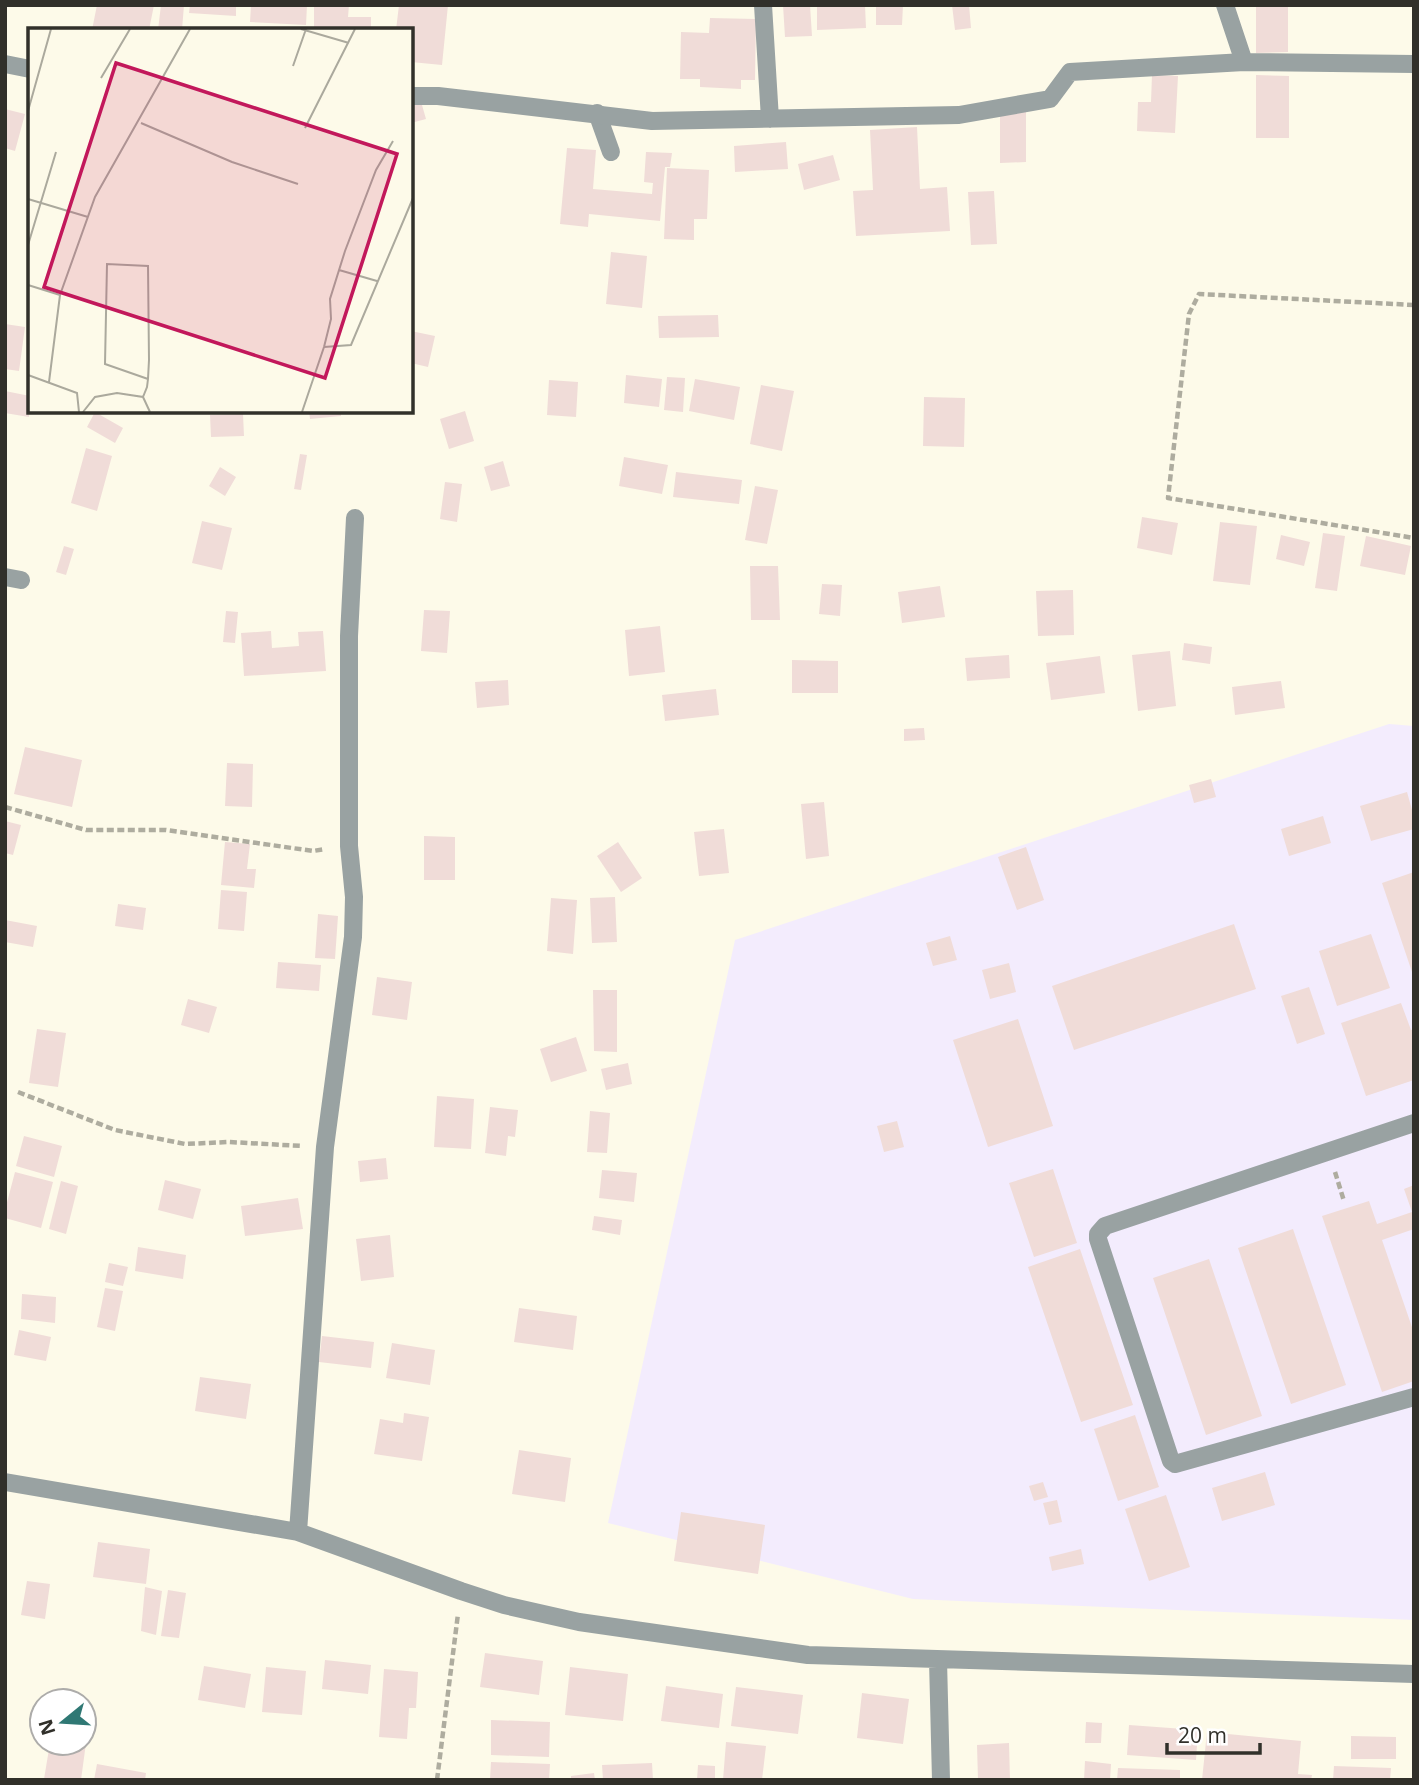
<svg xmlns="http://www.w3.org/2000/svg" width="1419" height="1785" font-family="'Open Sans',sans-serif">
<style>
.medical{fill:#f3ecfd}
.building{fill:#f0dcd8}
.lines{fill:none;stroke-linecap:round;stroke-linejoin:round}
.path{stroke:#aeac9f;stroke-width:4.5;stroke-dasharray:7 3.5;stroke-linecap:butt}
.service{stroke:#99a2a2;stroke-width:18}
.minor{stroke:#99a2a2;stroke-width:18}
.inset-road{fill:none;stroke:#aba99d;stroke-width:2}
.view{fill:#c2185b;fill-opacity:0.15;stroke:#c2185b;stroke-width:3.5}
.inset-edge{fill:none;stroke:#31302a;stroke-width:3.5}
</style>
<rect width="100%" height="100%" fill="#fdfae9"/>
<path class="medical" d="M1389 724 1414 726V1620L913 1599 608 1523 735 940Z"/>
<path class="building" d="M97 5H154L149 30H92Z
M161 5H184L182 30H158Z
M190 5H236V16L189 13Z
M251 5H307L306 25 250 22Z
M314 5H349L348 17H371V30H314Z
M399 5H448L442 65 411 62V30H396Z
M783 5H810L812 36 785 37Z
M817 5H865L866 28 817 30Z
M876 5H903L902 25H876Z
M952 5H969L971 28 955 30Z
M1256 5H1288V52L1256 53Z
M710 18 756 19 755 80H741V89L700 87V79H680L681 32 709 33Z
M1152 75 1178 76 1175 133 1137 131 1138 102H1151Z
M1256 75 1289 76V138H1256Z
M420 98 426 119 411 123V100Z
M5 109 25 114 15 151 5 148Z
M1000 110H1026V162L1000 163Z
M917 127 920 189 947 187 950 231 856 236 853 191 873 190 870 130Z
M786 142 788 169 735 172 734 146Z
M567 148 596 150 593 189 652 194 653 183 644 182 646 152 672 153 670 167H665L660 221 589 214 588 227 560 224Z
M833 155 840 180 804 190 798 164Z
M667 168 709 170 707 219H694V240L664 239Z
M994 191 997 244 971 245 968 192Z
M611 252 647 256 642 308 606 304Z
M718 315 719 337 659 338 658 316Z
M5 324 25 327 19 371 5 369Z
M411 331 435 336 428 367 411 363Z
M626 375 662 379 659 407 624 403Z
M667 377 685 378 683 412 664 410Z
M695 379 740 387 734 420 689 411Z
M549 380 578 382 576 417 547 415Z
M761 385 794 391 782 451 750 444Z
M5 391 30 396 29 417 5 413Z
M924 397 965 398 964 447 923 446Z
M309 411H341V416L310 419Z
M465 411 474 441 449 449 440 419Z
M95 412 123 428 115 443 87 427Z
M243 414 244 436 211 437 210 415Z
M86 448 112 456 97 511 71 503Z
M300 454 307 455 301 490 294 489Z
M624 457 668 465 662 494 619 486Z
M503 461 510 486 491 491 484 467Z
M220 467 236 477 225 496 209 486Z
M676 472 742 480 739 504 673 497Z
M445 482 462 484 457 522 440 519Z
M755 486 778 490 767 544 745 540Z
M1142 517 1178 523 1172 555 1137 548Z
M202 521 232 528 222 570 192 563Z
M1220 522 1257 526 1250 585 1213 581Z
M1323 533 1345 536 1337 591 1315 588Z
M1281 535 1310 542 1304 566 1276 559Z
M1366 536 1411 546 1405 575 1360 566Z
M64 546 74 549 66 575 56 572Z
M750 566H778L780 620H751Z
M822 584 842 585 840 616 819 614Z
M940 586 945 617 902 623 898 592Z
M1073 590 1074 635 1038 636 1036 591Z
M424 610 450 611 447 653 421 651Z
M226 611 238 612 235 643 223 642Z
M660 626 665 672 629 676 625 630Z
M271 631 272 648 299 646 298 632 323 631 326 671 244 676 241 633Z
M1184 643 1212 647 1210 664 1182 660Z
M1170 651 1176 706 1138 711 1132 655Z
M1009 655 1010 678 967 681 965 658Z
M1100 656 1105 693 1051 700 1046 663Z
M792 660 838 661V693H792Z
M508 680 509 705 477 708 475 682Z
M1281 681 1285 708 1235 715 1232 687Z
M716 689 719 715 665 721 662 695Z
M924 728 925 740 904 741V729Z
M25 747 82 760 72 807 14 794Z
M227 763 253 764 252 807 225 806Z
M1211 779 1216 797 1194 803 1189 785Z
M1407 792 1414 817V829L1371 841 1360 806Z
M824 802 829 856 806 859 801 804Z
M1323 816 1331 843 1289 856 1281 829Z
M5 821 21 825 13 855 5 853Z
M724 829 729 873 699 876 694 832Z
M424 836 455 837V880H424Z
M225 842 250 844 247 869H256L254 888 221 885Z
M618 842 642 878 621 892 597 856Z
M1026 847 1044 900 1017 910 998 857Z
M1414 872V975H1413L1382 883Z
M221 890 247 892 244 931 218 929Z
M615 897 617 942 592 943 590 898Z
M551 898 577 900 573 954 547 951Z
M118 904 146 908 143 930 115 926Z
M318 914 338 916 335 959 315 958Z
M5 920 37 926 33 947 5 942Z
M1234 924 1256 989 1074 1050 1052 986Z
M1371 934 1390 988 1337 1006 1319 951Z
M950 936 957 960 933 966 926 943Z
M278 962 321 965 319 991 276 988Z
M1009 963 1016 992 990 999 982 970Z
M377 977 412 982 407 1020 372 1015Z
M1309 987 1325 1034 1297 1044 1281 996Z
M593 990H617V1052L594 1051Z
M188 999 217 1007 209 1033 181 1025Z
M1401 1003 1411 1030 1414 1029V1080L1366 1096 1341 1023Z
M1018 1019 1053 1126 988 1147 953 1040Z
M37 1029 66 1033 58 1087 29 1083Z
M576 1037 587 1071 551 1082 540 1049Z
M628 1063 632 1084 606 1090 601 1069Z
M437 1096 474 1099 471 1149 434 1147Z
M490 1107 518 1110 515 1137 508 1136 506 1156 485 1153Z
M590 1111 610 1113 607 1153 587 1152Z
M897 1121 904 1147 884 1152 877 1126Z
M24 1136 62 1146 54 1177 16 1166Z
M386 1158 388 1179 360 1182 358 1161Z
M1053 1169 1077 1243 1034 1257 1009 1183Z
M602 1170 637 1173 634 1202 599 1198Z
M15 1172 53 1182 41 1228 5 1218V1210Z
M165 1180 201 1189 193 1219 158 1210Z
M61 1181 78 1186 66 1234 49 1229Z
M1414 1185V1229L1382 1240 1414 1333V1381L1382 1392 1322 1216 1369 1201 1377 1224 1412 1212 1404 1189Z
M298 1198 303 1229 245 1236 241 1206Z
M594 1216 622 1220 620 1235 592 1230Z
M1293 1229 1346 1385 1291 1404 1238 1248Z
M390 1235 394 1277 361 1281 356 1239Z
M138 1247 186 1255 183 1279 135 1271Z
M1080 1249 1133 1405 1081 1422 1028 1267Z
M1209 1259 1262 1416 1206 1435 1153 1278Z
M109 1263 128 1267 123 1286 105 1282Z
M105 1288 123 1291 115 1331 97 1327Z
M22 1294 56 1297 55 1323 21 1319Z
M519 1308 577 1316 573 1350 514 1342Z
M19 1330 51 1337 46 1361 14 1355Z
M322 1336 374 1342 371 1368 319 1362Z
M392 1343 435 1350 430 1385 386 1378Z
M200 1377 251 1384 246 1419 195 1411Z
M404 1413 429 1417 422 1461 374 1454 380 1419 403 1423Z
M1135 1415 1159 1487 1118 1501 1094 1429Z
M519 1450 571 1458 565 1502 512 1494Z
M1265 1472 1275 1505 1222 1521 1212 1488Z
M1043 1482 1048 1497 1034 1501 1029 1486Z
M1166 1495 1190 1567 1149 1581 1125 1509Z
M1057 1500 1062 1522 1049 1525 1043 1503Z
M681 1512 765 1525 758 1574 674 1561Z
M98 1542 150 1549 146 1584 93 1577Z
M1081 1549 1084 1564 1052 1571 1049 1557Z
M27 1581 50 1584 45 1619 21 1615Z
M145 1587 162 1591 156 1635 141 1631Z
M168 1590 186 1593 179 1638 161 1636Z
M485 1653 543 1661 539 1695 480 1687Z
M325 1660 371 1665 368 1694 322 1689Z
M204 1666 251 1674 245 1708 198 1700Z
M266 1667 306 1671 302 1715 262 1712Z
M570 1667 628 1674 623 1721 565 1715Z
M384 1669 418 1672 416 1708H409L407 1739 379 1737Z
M666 1686 723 1694 719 1728 661 1721Z
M736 1687 803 1695 798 1734 731 1726Z
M862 1693 909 1699 903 1744 857 1738Z
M491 1720 550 1722 549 1757 491 1755Z
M1086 1722 1102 1723 1101 1743H1085Z
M1129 1725 1198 1730 1196 1760 1127 1755Z
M1207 1732 1301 1741 1298 1774 1312 1775 1311 1780H1202Z
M1351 1736 1396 1737V1759H1351Z
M726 1742 766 1746 762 1780H723Z
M50 1743H86L81 1780 44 1779Z
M1009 1743 1010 1780H978L977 1745Z
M1085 1761 1111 1764 1110 1780H1084Z
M491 1762 550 1764 549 1780H490Z
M652 1763 653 1780H603L602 1765Z
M97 1764 146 1773 145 1780H94Z
M698 1765 715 1766V1780H697Z
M1334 1766 1391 1768 1390 1780H1333Z
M1118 1768 1180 1770V1780H1117Z
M594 1773 595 1780H571V1776Z"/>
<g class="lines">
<path class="path" d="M1414 305 1199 294 1189 314 1168 498 1414 538
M5 807 86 830H166L313 851 325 849
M18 1092 115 1130 185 1144 229 1142 303 1146
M1335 1172 1344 1201
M437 1780 458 1614"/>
<path class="service" d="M597 113 611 152"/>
<path class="minor" d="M763 5 770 119
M1225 5 1244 62
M5 64 30 69
M411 96H438L652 121 959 115 1050 99 1070 72 1244 62 1414 64
M5 577 21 580
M1414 1123 1105 1226 1098 1234V1239L1171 1461 1175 1464 1414 1397
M5 1482 298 1532 461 1591 504 1605 579 1622 808 1655 1414 1674
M298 1532 325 1147 353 937 354 897 349 846V636L355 518
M938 1660 941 1780"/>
</g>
<g transform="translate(28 28)">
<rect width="385" height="385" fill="#fdfae9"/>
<path class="inset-road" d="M273 1 321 15M265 38 278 1M73 50 102 1M0 83 23 1M113 95 204 134 270 156M277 100 327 1M0 171 60 189M0 217 28 124M311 242 349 253M0 257 32 267M296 319 323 317 385 170M0 347 49 365 51 384M21 354 32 267 67 169 162 1M115 369 119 359 120 351 121 332 120 238 79 236 77 336 120 351M55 384 67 369 89 365 115 369 122 384M274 384 296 319 303 291 302 271 317 223 348 142 365 113"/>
<path class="view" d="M88 35 369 126 297 350 16 259Z"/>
<rect width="385" height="385" class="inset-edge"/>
</g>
<rect width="1419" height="1785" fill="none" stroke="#31302a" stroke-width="14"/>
<g transform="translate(63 1722) rotate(252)"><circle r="33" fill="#ffffff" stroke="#adacaa" stroke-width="2"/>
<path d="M0-5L12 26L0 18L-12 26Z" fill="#2f7874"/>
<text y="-10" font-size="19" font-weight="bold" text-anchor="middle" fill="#31302a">N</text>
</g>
<path d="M1167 1743v10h93v-10" fill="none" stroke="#31302a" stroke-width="3.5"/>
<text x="1178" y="1743" font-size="21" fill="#31302a" stroke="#ffffff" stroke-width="5" paint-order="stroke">20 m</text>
</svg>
